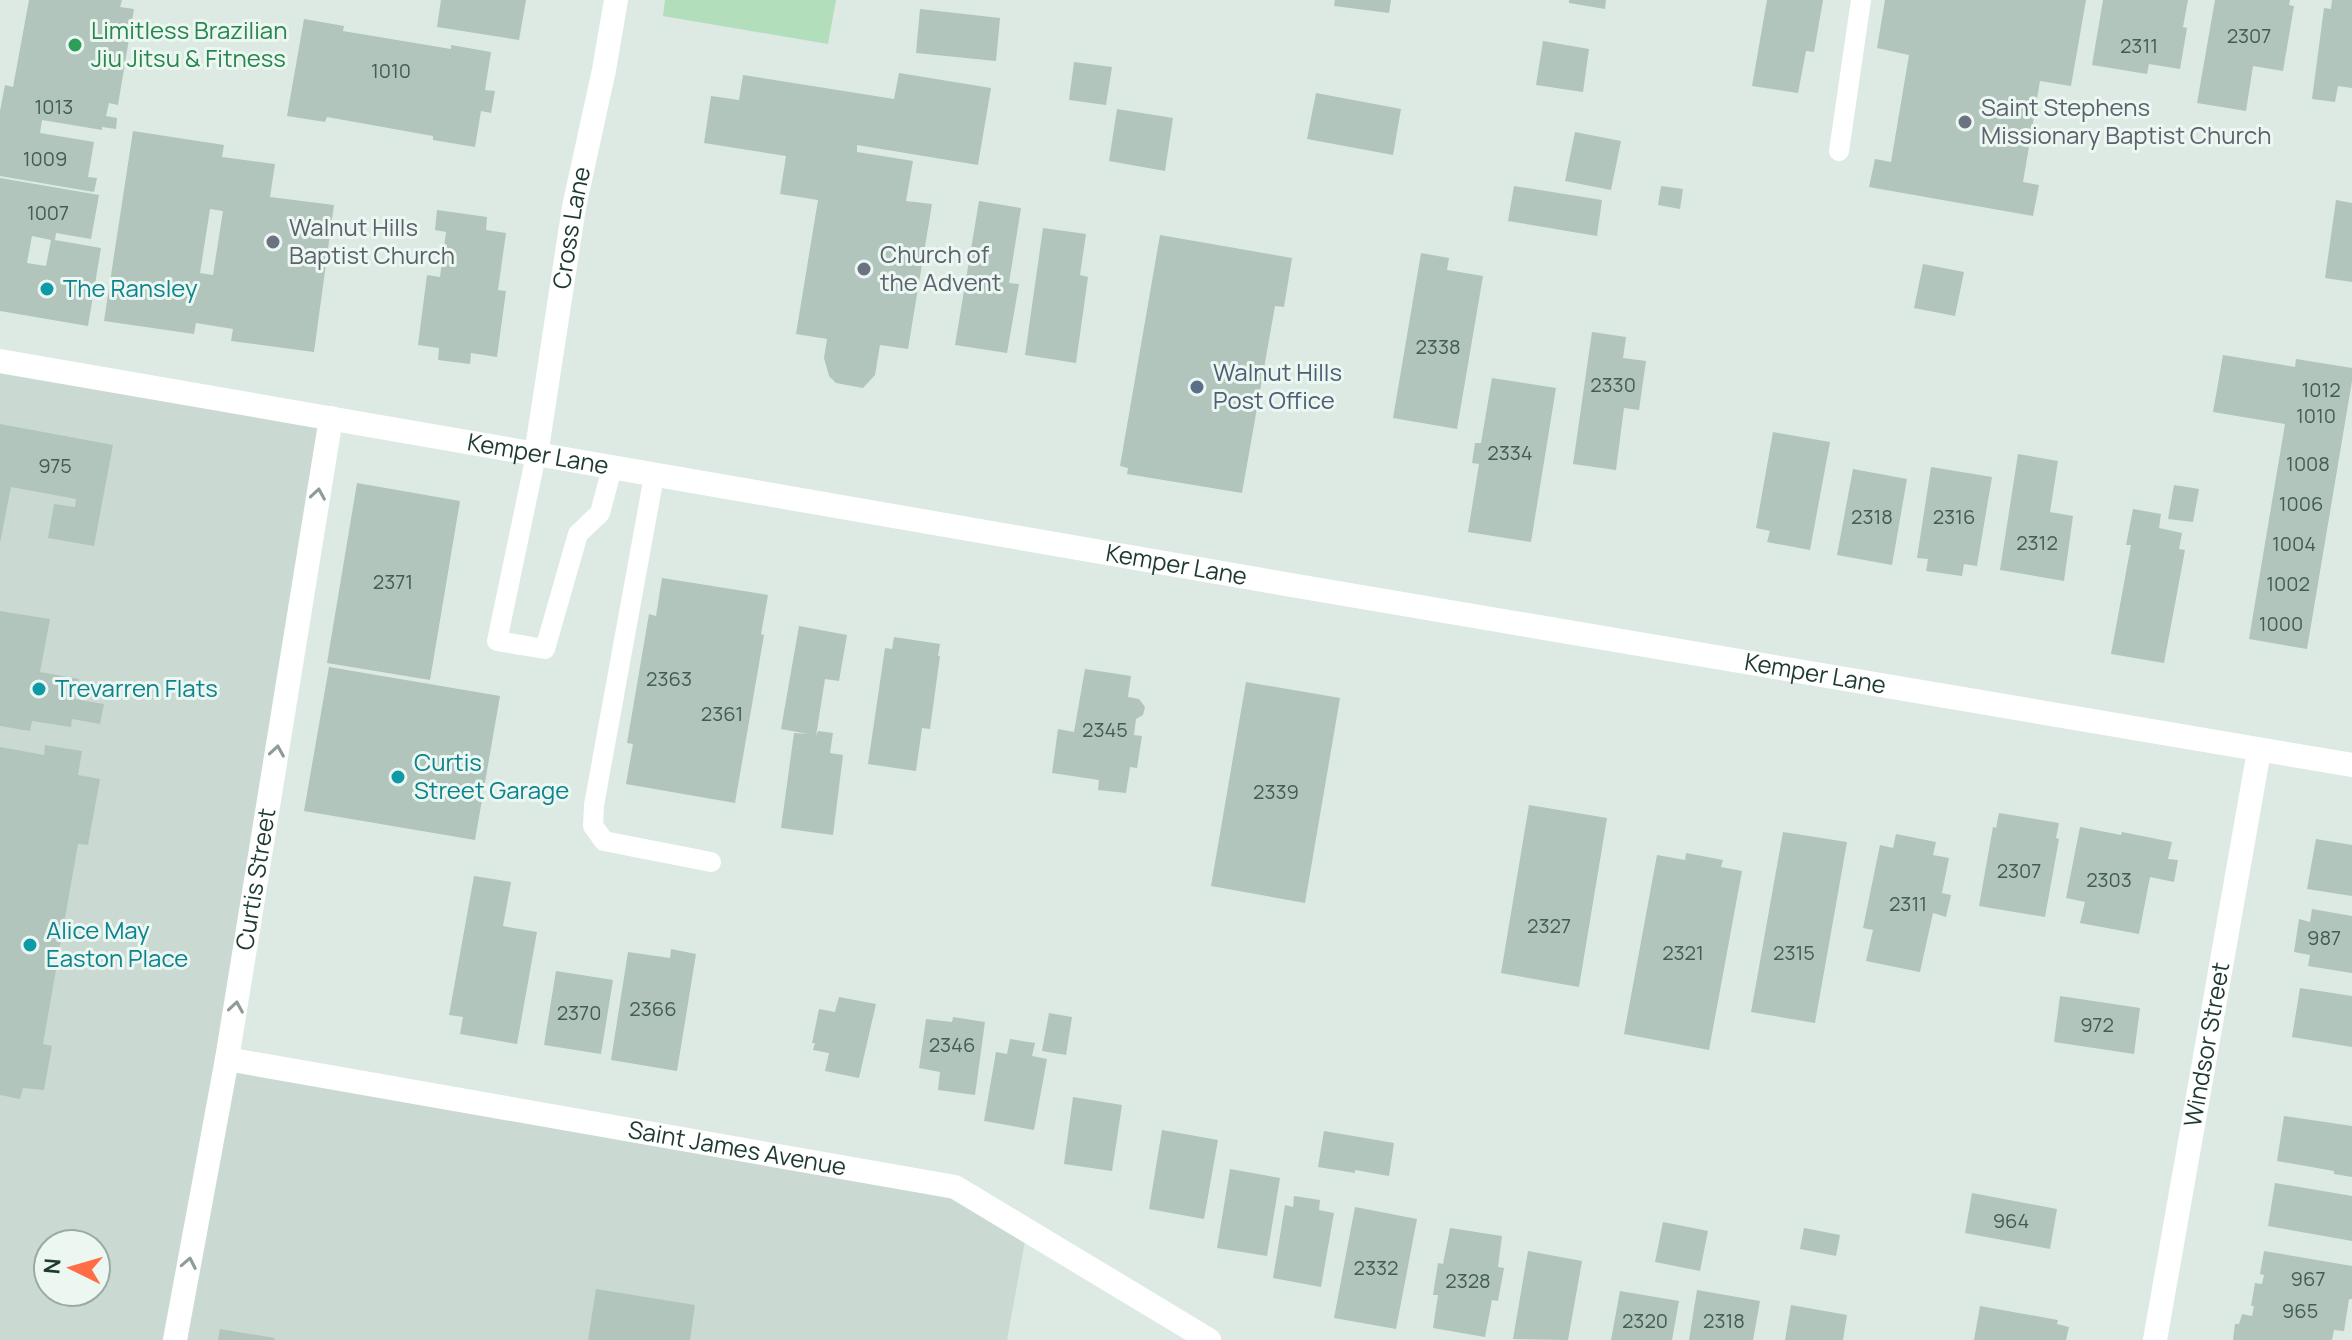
<svg xmlns="http://www.w3.org/2000/svg" width="2352" height="1340" font-family="Manrope,sans-serif">
<style>
.built{fill:#cadad2;fill-rule:evenodd}
.green{fill:#b2debc}
.building{fill:#b1c5bc;fill-rule:evenodd}
.lines{fill:none;stroke-linecap:round;stroke-linejoin:round}
.service{stroke:#fff;stroke-width:20}
.minor{stroke:#fff;stroke-width:24}
.oneway{stroke:#8e9c98}
.leisure-dot{fill:#2e9e5b;stroke:#ecf7f1;stroke-width:3}
.worship-dot{fill:#6b7280;stroke:#ecf7f1;stroke-width:3}
.culture-dot{fill:#0f9aa8;stroke:#ecf7f1;stroke-width:3}
.service-dot{fill:#5c6f8a;stroke:#ecf7f1;stroke-width:3}
.labels{text-anchor:middle;stroke-width:6;stroke-linejoin:round;paint-order:stroke}
.number-label{font-size:20px;fill:#425d54}
.leisure-label{font-size:24px;fill:#27864d;stroke:#ecf7f1;text-anchor:start}
.worship-label{font-size:24px;fill:#5b616d;stroke:#ecf7f1;text-anchor:start}
.street-label{font-size:24px;fill:#1d3a31;stroke:#ecf7f1}
.culture-label{font-size:24px;fill:#0d838f;stroke:#ecf7f1;text-anchor:start}
.service-label{font-size:24px;fill:#4e5e75;stroke:#ecf7f1;text-anchor:start}
</style>
<rect width="100%" height="100%" fill="#dceae3"/>
<path class="built" d="M0 361 331 418 228 1059 955 1187 1027 1230 1007 1340H0ZM48 1244H96V1292H48Z"/>
<path class="green" d="M665 0H836L828 44 663 16Z"/>
<path class="building" d="M29 0H122L120 7 134 9 118 105 109 103 106 116 117 118 116 129 102 127V130L42 120 40 133 94 142 88 177 97 178 94 192 0 176V111L5 85 13 87Z
M441 0H526L519 40 437 27Z
M1335 0H1391L1389 13 1334 6Z
M1569 0H1606L1605 9 1569 3Z
M1767 0H1823L1814 52 1806 51 1798 93 1752 86Z
M1885 0H2086L2071 86 2040 81 2023 182 2039 185 2033 216 1869 187 1875 159 1891 162 1909 55 1877 48Z
M2103 0H2188L2183 27 2187 28 2180 69 2149 64 2147 74 2092 65Z
M2215 0H2290L2289 5 2294 6 2283 71 2253 66 2246 111 2197 103Z
M2332 0H2352V88L2338 86 2335 102 2312 99 2324 8 2331 9Z
M920 9 1000 18 996 61 916 53Z
M304 19 344 26 343 31 451 49V45L491 52 485 90 495 91 491 113 481 111 475 147 433 140V136L327 117 325 122 287 116Z
M1543 41 1589 49 1583 92 1536 85Z
M1074 62 1112 67 1106 105 1069 100Z
M899 73 991 88 978 165 857 145V152L913 161 906 201 932 204 908 349 880 345 875 375 863 388 836 383 829 376 824 358 827 339 796 334 818 200 780 194 786 156 704 143 711 96 739 100 743 75 894 99Z
M1316 93 1401 109 1393 155 1307 139Z
M1117 109 1173 118 1165 171 1109 161Z
M133 131 224 145 222 157 275 164 270 197 334 205 314 352 231 341 233 329 196 323 194 334 104 321ZM210 209 223 211 213 275 200 273Z
M1575 132 1621 141 1611 190 1565 181Z
M0 178 99 195 91 239 56 233 55 240 101 248 88 326 0 311ZM32 236 51 240 46 266 27 263Z
M1514 186 1602 200 1597 236 1508 221Z
M1661 186 1683 189 1680 209 1658 205Z
M2336 200 2352 203V282L2325 278Z
M979 201 1021 208 1009 283 1019 284 1007 353 955 345Z
M437 210 487 217 486 230 506 233 498 290 506 291 497 357 471 353 470 364 438 360 439 348 418 345 427 275 440 277 446 232 435 230Z
M1043 228 1086 234 1080 275 1088 277 1076 363 1025 355Z
M1160 235 1292 258 1284 307 1275 306 1242 493 1127 474 1128 468 1120 466Z
M1421 253 1449 258 1447 270 1483 276 1457 429 1393 418Z
M1923 264 1964 272 1955 316 1914 308Z
M1592 332 1626 337 1623 358 1646 361 1639 410 1624 408 1616 470 1573 464Z
M2223 355 2295 367 2296 359 2352 368V381L2307 649 2249 639 2285 424 2213 412Z
M1492 378 1556 388 1531 542 1468 532 1479 464 1472 463 1475 443H1481Z
M0 424 113 445 94 546 48 538 54 504 75 507 76 499 11 487 0 543Z
M1773 432 1830 442 1810 550 1767 542 1770 531 1756 528Z
M2018 454 2058 461 2050 512 2073 516 2064 581 2000 570Z
M1931 467 1992 477 1977 566 1964 564 1962 576 1926 571 1928 559 1917 558Z
M1853 469 1907 479 1892 565 1837 555Z
M357 483 460 501 430 680 327 663Z
M2174 485 2199 489 2193 522 2168 519Z
M2133 509 2161 514 2159 528 2182 533 2179 549 2185 550 2164 663 2111 654 2131 545H2126Z
M662 578 768 595 761 634 764 635 735 803 626 784 633 744 627 743 649 614 656 616Z
M0 611 50 619 40 672 79 679 75 699 104 704 100 724 72 719 71 727 32 721 30 731 0 726Z
M799 626 847 635 839 681 825 679 816 736 818 731 833 733 830 753 843 755 833 835 781 828 794 733 808 734 781 729Z
M894 637 940 644 938 656H940L930 729 922 728 916 771 868 764 885 648 892 649Z
M329 667 500 696 475 840 304 811Z
M1085 669 1131 676 1128 697 1139 699 1145 707 1143 715 1136 719 1134 735 1142 736 1137 768 1130 767 1126 793 1098 790 1099 780 1052 773 1058 729 1074 732Z
M1246 682 1340 698 1305 903 1211 886Z
M45 745 82 751 78 775 100 779 88 845 78 844 43 1044 52 1046 44 1090 23 1088 20 1099 0 1095V747L44 755Z
M1529 805 1607 818 1579 987 1501 973Z
M1999 813 2059 823 2056 838 2059 839 2045 917 1979 906 1993 827 1996 828Z
M2080 827 2121 835 2122 832 2172 842 2168 859 2178 860 2174 882 2150 877 2139 934 2080 923 2085 902 2066 898Z
M1783 832 1847 842 1815 1023 1751 1012Z
M1896 834 1936 842 1933 855 1949 858 1942 893 1951 895 1946 917 1933 913 1920 972 1866 961 1873 930 1863 928 1880 845 1893 848Z
M2316 839 2352 845V896L2307 889Z
M1686 853 1723 860 1721 867 1742 871 1709 1050 1624 1034 1657 855 1685 860Z
M474 876 511 882 503 926 537 932 517 1044 460 1034 463 1017 449 1015Z
M2312 909 2352 916V973L2308 966 2310 955 2294 952 2299 919 2310 922Z
M671 949 696 954 677 1071 611 1060 628 952 670 958Z
M556 971 613 980 601 1054 544 1045Z
M2300 988 2352 996V1047L2292 1037Z
M2060 996 2140 1008 2134 1054 2054 1042Z
M839 997 876 1004 859 1078 825 1071 829 1053 813 1050 815 1043H812L819 1009 835 1012Z
M1049 1013 1072 1017 1066 1055 1042 1051Z
M953 1017 985 1022 975 1095 938 1090 940 1072 919 1068 926 1019 952 1022Z
M1010 1039 1035 1043 1032 1056 1047 1059 1034 1130 984 1121 996 1052 1007 1054Z
M1073 1097 1122 1105 1112 1171 1064 1164Z
M2284 1116 2352 1126V1177L2334 1174V1171L2277 1161Z
M1162 1130 1218 1140 1204 1219 1149 1209Z
M1324 1131 1394 1143 1389 1176 1355 1170V1173L1318 1167Z
M1230 1169 1280 1178 1267 1256 1217 1248Z
M2275 1183 2352 1196V1241L2268 1226Z
M1972 1193 2057 1209 2050 1249 1965 1233Z
M1294 1196 1320 1200 1319 1210 1334 1213 1321 1287 1273 1278 1285 1205 1293 1207Z
M1355 1207 1417 1219 1396 1329 1334 1318Z
M1663 1222 1708 1231 1700 1271 1655 1262Z
M1450 1228 1502 1236 1498 1267 1504 1268 1498 1301 1492 1300 1485 1337 1433 1328 1438 1295H1433L1438 1263 1443 1264Z
M1804 1228 1840 1235 1836 1256 1800 1249Z
M1528 1251 1582 1261 1568 1340 1513 1339Z
M2264 1251 2352 1266V1299H2349L2344 1331 2334 1330 2332 1340H2233L2235 1324H2239L2242 1314 2252 1316 2254 1306H2251L2255 1283 2262 1284 2264 1275 2260 1274Z
M596 1289 695 1305 690 1340H588Z
M1697 1290 1760 1301 1753 1340H1689Z
M1620 1291 1679 1301 1672 1340H1611Z
M1791 1305 1847 1315 1843 1340H1785Z
M1980 1306 2058 1320 2057 1324 2069 1327 2066 1340H1974Z
M220 1329 275 1338 274 1340H218Z"/>
<g class="lines">
<path class="service" d="M1839 151 1861 0
M536 455 497 641 545 649 578 534 600 513 612 468
M654 476 594 805 593 826 604 841 711 862"/>
<g class="minor">
<path id="s1" d="M0 361 1297 586 2352 765"/>
<path id="s2" d="M536 455 574 207 604 70 616 0"/>
<path id="s3" d="M227 1059 955 1187 1209 1340"/>
<path id="s4" d="M175 1340 227 1059 331 418"/>
<path id="s5" d="M2155 1340 2259 751"/>
</g>
</g>
<defs><path id="oneway-chevron" d="M-2-3.5L2.5 0L-2 3.5" fill="none" stroke-width="1.6" stroke-linecap="round" stroke-linejoin="round" transform="scale(2)"/></defs>
<g class="oneway">
<use href="#oneway-chevron" transform="translate(318 494) rotate(-81)"/>
<use href="#oneway-chevron" transform="translate(277 751) rotate(-81)"/>
<use href="#oneway-chevron" transform="translate(236 1007) rotate(-81)"/>
<use href="#oneway-chevron" transform="translate(189 1263) rotate(-79)"/>
</g>
<circle class="leisure-dot" cx="75" cy="45" r="8"/>
<g class="worship-dot">
<circle cx="1965" cy="122" r="8"/>
<circle cx="273" cy="242" r="8"/>
<circle cx="864" cy="269" r="8"/>
</g>
<g class="culture-dot">
<circle cx="47" cy="289" r="8"/>
<circle cx="39" cy="689" r="8"/>
<circle cx="398" cy="777" r="8"/>
<circle cx="30" cy="945" r="8"/>
</g>
<circle class="service-dot" cx="1197" cy="387" r="8"/>
<g class="labels">
<g class="number-label">
<text x="2249" y="43">2307</text>
<text x="2139" y="53">2311</text>
<text x="391" y="78">1010</text>
<text x="54" y="114">1013</text>
<text x="45" y="166">1009</text>
<text x="48" y="220">1007</text>
<text x="1438" y="354">2338</text>
<text x="1613" y="392">2330</text>
<text x="2321" y="397">1012</text>
<text x="2316" y="423">1010</text>
<text x="1510" y="460">2334</text>
<text x="2308" y="471">1008</text>
<text x="55" y="473">975</text>
<text x="2301" y="511">1006</text>
<text x="1872" y="524">2318</text>
<text x="1954" y="524">2316</text>
<text x="2037" y="550">2312</text>
<text x="2294" y="551">1004</text>
<text x="393" y="589">2371</text>
<text x="2288" y="591">1002</text>
<text x="2281" y="631">1000</text>
<text x="669" y="686">2363</text>
<text x="722" y="721">2361</text>
<text x="1105" y="737">2345</text>
<text x="1276" y="799">2339</text>
<text x="2019" y="878">2307</text>
<text x="2109" y="887">2303</text>
<text x="1908" y="911">2311</text>
<text x="1549" y="933">2327</text>
<text x="2324" y="945">987</text>
<text x="1683" y="960">2321</text>
<text x="1794" y="960">2315</text>
<text x="653" y="1016">2366</text>
<text x="579" y="1020">2370</text>
<text x="2097" y="1032">972</text>
<text x="952" y="1052">2346</text>
<text x="2011" y="1228">964</text>
<text x="1376" y="1275">2332</text>
<text x="2308" y="1286">967</text>
<text x="1468" y="1288">2328</text>
<text x="2300" y="1318">965</text>
<text x="1645" y="1328">2320</text>
<text x="1724" y="1328">2318</text>
</g>
<g class="leisure-label">
<text x="91" y="39">Limitless Brazilian<tspan x="91" dy="28">Jiu Jitsu &amp; Fitness</tspan></text>
</g>
<g class="worship-label">
<text x="1981" y="116">Saint Stephens<tspan x="1981" dy="28">Missionary Baptist Church</tspan></text>
<text x="289" y="236">Walnut Hills<tspan x="289" dy="28">Baptist Church</tspan></text>
<text x="880" y="263">Church of<tspan x="880" dy="28">the Advent</tspan></text>
</g>
<g class="street-label">
<text dy="8" stroke="none"><textPath href="#s2" startOffset="230">Cross Lane</textPath></text>
<text dy="8" stroke="none"><textPath href="#s1" startOffset="546">Kemper Lane</textPath></text>
<text dy="8" stroke="none"><textPath href="#s1" startOffset="1194">Kemper Lane</textPath></text>
<text dy="8" stroke="none"><textPath href="#s1" startOffset="1842">Kemper Lane</textPath></text>
<text dy="8" stroke="none"><textPath href="#s4" startOffset="468">Curtis Street</textPath></text>
<text dy="8" stroke="none"><textPath href="#s5" startOffset="300">Windsor Street</textPath></text>
<text dy="8" stroke="none"><textPath href="#s3" startOffset="518">Saint James Avenue</textPath></text>
</g>
<g class="culture-label">
<text x="63" y="297">The Ransley</text>
<text x="55" y="697">Trevarren Flats</text>
<text x="414" y="771">Curtis<tspan x="414" dy="28">Street Garage</tspan></text>
<text x="46" y="939">Alice May<tspan x="46" dy="28">Easton Place</tspan></text>
</g>
<g class="service-label">
<text x="1213" y="381">Walnut Hills<tspan x="1213" dy="28">Post Office</tspan></text>
</g>
</g>
<g transform="translate(72 1268) rotate(275)"><circle r="38" fill="#ecf7f1" stroke="#99aba4" stroke-width="2"/>
<path d="M0-6L14 30L0 20L-14 30Z" fill="#ff6c45"/>
<text y="-12" font-size="22" font-weight="bold" text-anchor="middle" fill="#1d3a31">N</text>
</g>
</svg>
